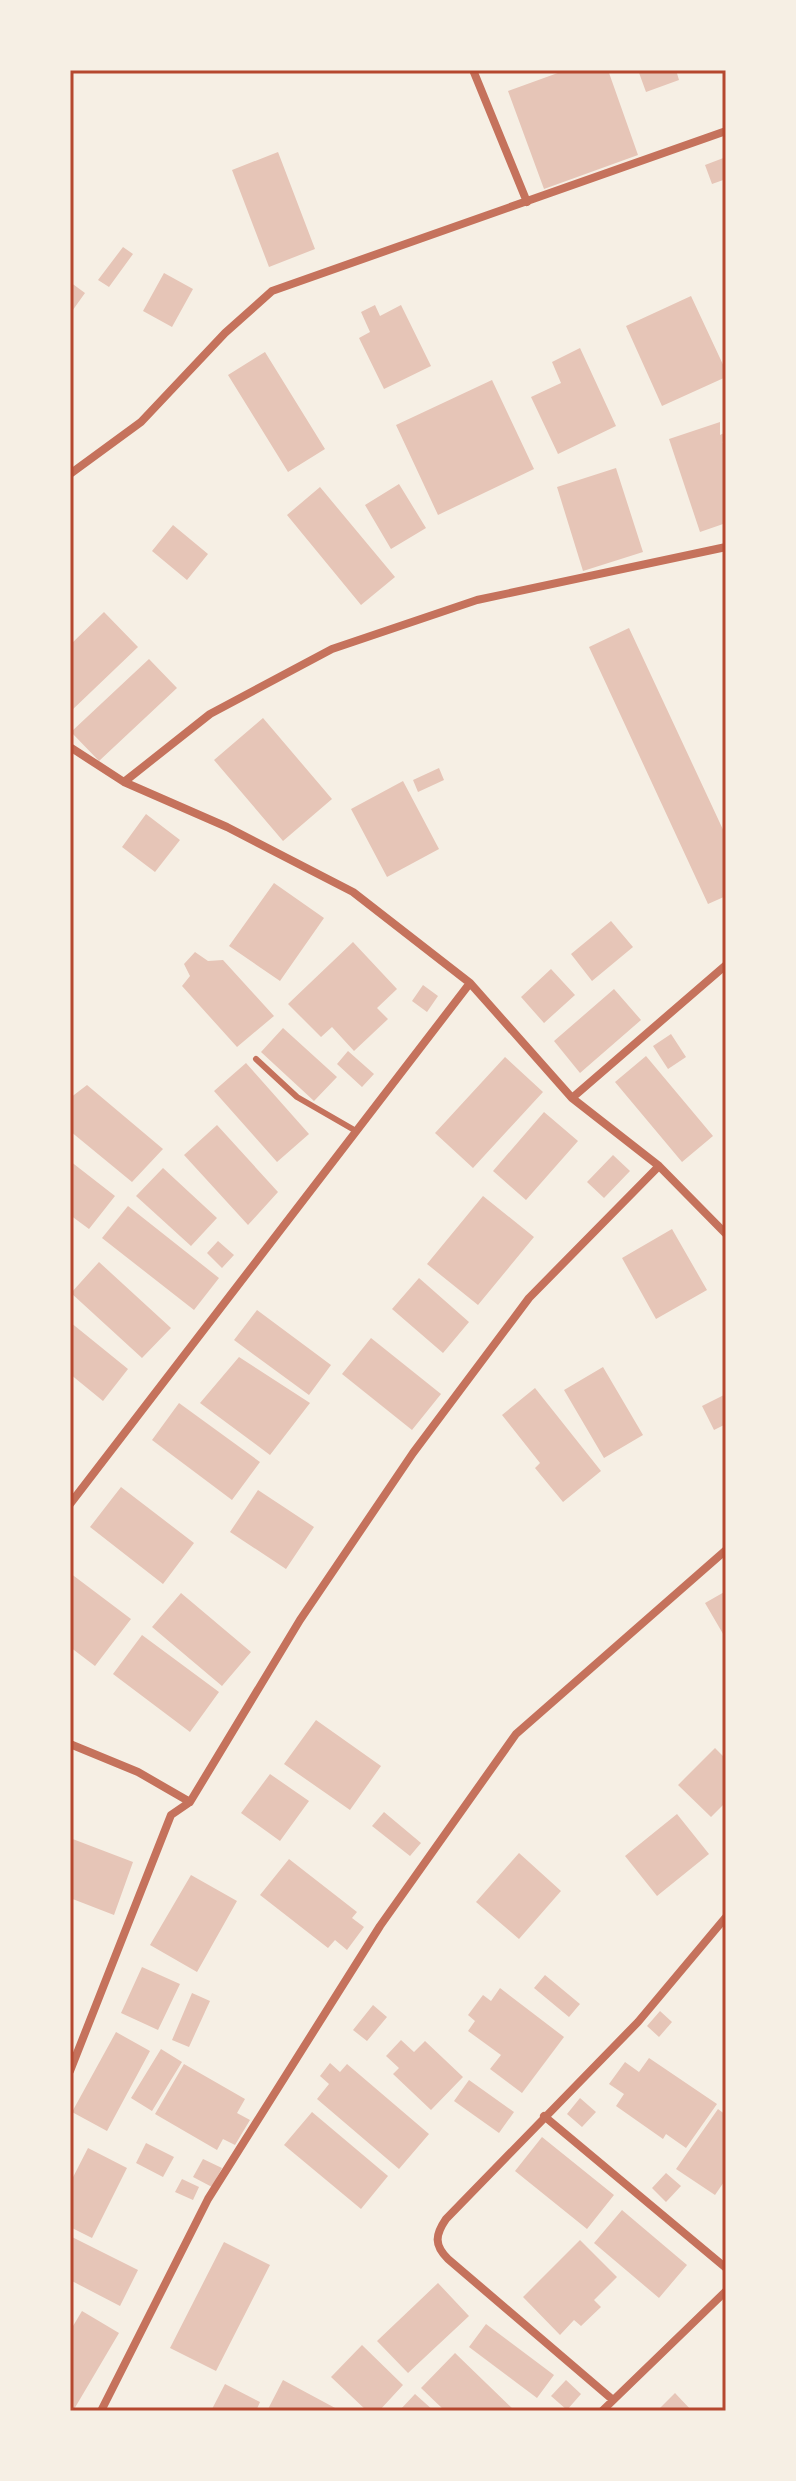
<svg xmlns="http://www.w3.org/2000/svg" width="796" height="2481" font-family="'Fira Sans',sans-serif">
<style>
.building{fill:#e6c5b7}
.lines{fill:none;stroke-linecap:round;stroke-linejoin:round}
.service{stroke:#c5725c;stroke-width:6}
.minor{stroke:#c5725c;stroke-width:8}
.neatline{fill:none;stroke:#b5482f;stroke-width:3}
</style>
<rect width="100%" height="100%" fill="#f6efe4"/>
<path class="building" d="M566 70H608L638 155 544 189 508 91Z
M638 70H676L679 80 646 92Z
M278 152 315 249 269 267 232 170Z
M726 157V179L712 184 705 165Z
M123 247 133 254 109 287 98 280Z
M164 273 193 289 172 327 143 311Z
M70 282 85 293 70 314Z
M691 296 726 371V377L662 406 626 326Z
M375 305 380 316 401 305 431 366 384 389 359 338 370 332 361 312Z
M580 348 616 426 558 454 531 397 561 383 552 362Z
M265 352 325 449 288 472 228 375Z
M492 380 534 469 438 515 396 425Z
M720 422V435L726 432V447L722 441 726 450V523L700 532 669 439Z
M616 468 643 552 583 571 557 487Z
M399 484 426 528 391 549 365 505Z
M320 487 395 577 361 605 287 515Z
M173 525 208 554 187 580 152 551Z
M104 612 138 647 70 712V645Z
M629 628 726 836V896L708 904 589 647Z
M149 659 177 688 99 761 71 732Z
M263 718 332 799 283 841 214 760Z
M439 768 444 780 418 792 413 780Z
M403 781 439 849 387 877 351 809Z
M146 814 180 840 155 872 122 847Z
M274 883 324 918 280 981 229 946Z
M611 921 633 947 592 981 571 954Z
M353 942 397 989 377 1008 388 1019 354 1051 332 1027 321 1037 288 1004Z
M195 952 208 961 223 960 274 1016 237 1047 182 986 190 976 184 964Z
M551 969 575 995 544 1023 521 997Z
M423 985 438 996 427 1012 412 1001Z
M614 989 641 1020 580 1073 554 1041Z
M283 1028 337 1077 314 1101 261 1052Z
M671 1034 686 1057 668 1069 653 1046Z
M348 1051 374 1074 362 1087 337 1064Z
M646 1056 713 1136 682 1162 615 1082Z
M505 1057 543 1092 473 1168 435 1133Z
M246 1063 309 1134 277 1162 214 1091Z
M87 1085 163 1149 132 1182 70 1131V1098Z
M544 1112 578 1141 526 1200 493 1171Z
M217 1125 278 1192 248 1225 184 1155Z
M613 1155 630 1171 604 1198 587 1182Z
M70 1161 115 1196 89 1229 70 1215Z
M163 1168 217 1218 191 1246 136 1196Z
M483 1196 534 1237 478 1305 427 1264Z
M128 1206 219 1278 194 1310 102 1238Z
M672 1229 707 1290 656 1319 622 1258Z
M218 1241 234 1255 222 1268 207 1253Z
M99 1262 171 1328 142 1358 71 1293Z
M419 1278 469 1322 443 1353 392 1309Z
M257 1310 331 1365 309 1395 234 1340Z
M70 1322 128 1369 103 1401 70 1374Z
M371 1338 441 1394 412 1430 342 1374Z
M239 1357 310 1403 270 1455 200 1403Z
M603 1367 643 1435 604 1458 564 1390Z
M535 1388 601 1471 563 1502 535 1468 540 1463 502 1415Z
M726 1394V1424L714 1430 702 1406Z
M179 1403 260 1462 232 1500 152 1440Z
M121 1487 194 1543 163 1584 90 1527Z
M258 1490 314 1527 286 1569 230 1532Z
M70 1573 131 1619 95 1666 70 1647Z
M726 1591V1639L705 1603Z
M181 1593 251 1652 222 1686 152 1627Z
M142 1635 219 1692 190 1732 113 1674Z
M316 1720 381 1766 350 1810 284 1764Z
M715 1748 726 1759V1802L711 1817 678 1785Z
M270 1774 309 1801 280 1841 241 1813Z
M384 1812 421 1843 410 1856 372 1826Z
M677 1814 709 1854 657 1896 625 1856Z
M70 1838 133 1862 114 1915 70 1898Z
M519 1853 561 1891 519 1939 476 1902Z
M289 1859 357 1912 352 1918 364 1927 347 1950 335 1940 328 1948 260 1895Z
M191 1875 237 1901 197 1972 150 1945Z
M142 1967 180 1984 158 2030 121 2013Z
M545 1975 580 2004 569 2017 534 1988Z
M500 1988 564 2037 522 2093 490 2069 501 2055 468 2031 475 2021 468 2015 483 1995 491 2001Z
M192 1993 210 2001 189 2047 172 2040Z
M373 2005 387 2017 367 2041 353 2030Z
M660 2011 672 2022 659 2037 647 2026Z
M116 2032 150 2051 107 2131 72 2112Z
M401 2040 414 2052 425 2041 463 2077 431 2110 393 2074 399 2068 386 2056Z
M161 2049 182 2062 152 2111 131 2098Z
M649 2058 717 2104 686 2148 666 2134 663 2139 616 2106 624 2094 609 2084 625 2062 639 2072Z
M330 2063 340 2072 347 2064 429 2134 399 2169 317 2099 329 2084 320 2076Z
M184 2064 245 2099 237 2113 250 2120 235 2145 223 2139 217 2150 155 2114Z
M469 2080 514 2112 499 2133 454 2101Z
M580 2098 596 2112 582 2127 567 2114Z
M718 2109 726 2115V2179L715 2195 676 2169Z
M312 2112 388 2176 361 2209 284 2145Z
M542 2137 614 2195 587 2229 515 2171Z
M146 2143 174 2157 163 2177 136 2163Z
M88 2148 127 2168 92 2238 70 2227V2183Z
M203 2159 222 2168 212 2187 193 2177Z
M666 2173 681 2186 666 2202 652 2188Z
M182 2179 199 2187 193 2200 175 2192Z
M622 2210 687 2265 659 2298 594 2243Z
M70 2236 138 2270 120 2306 70 2280Z
M580 2240 617 2277 594 2300 601 2307 581 2326 574 2320 560 2335 523 2297Z
M224 2242 270 2265 216 2371 170 2348Z
M438 2283 469 2316 408 2373 377 2341Z
M82 2311 119 2333 73 2411H70V2331Z
M486 2324 554 2375 537 2398 469 2347Z
M362 2345 403 2385 379 2411H367L331 2377Z
M455 2353 515 2411H445L421 2388Z
M283 2380 337 2409 335 2411H267Z
M566 2380 581 2394 567 2410 551 2396Z
M225 2384 260 2402 256 2411H211Z
M675 2393 692 2411H657Z
M415 2394 434 2411H399Z"/>
<g class="lines">
<path class="service" d="M256 1059 297 1097 356 1131"/>
<path class="minor" d="M473 70 527 202
M70 474 141 422 225 333 272 291 726 131
M70 747 124 782 227 827 353 892 470 983 572 1098 659 1166 726 1234
M124 782 210 714 332 649 477 600 726 547
M572 1098 726 965
M70 1504 470 983
M70 1744 138 1772 190 1802
M70 2071 171 1815 190 1802 300 1620 413 1453 529 1298 659 1166
M544 2116 726 2268
M613 2400 448 2259C434 2245 435 2235 446 2219L638 2022 726 1917
M101 2411 208 2199 380 1926 516 1734 726 1550
M602 2411 726 2291"/>
</g>
<rect width="796" height="2481" fill="none" stroke="#f6efe4" stroke-width="144"/>
<rect x="72" y="72" width="652" height="2337" class="neatline"/>
</svg>
